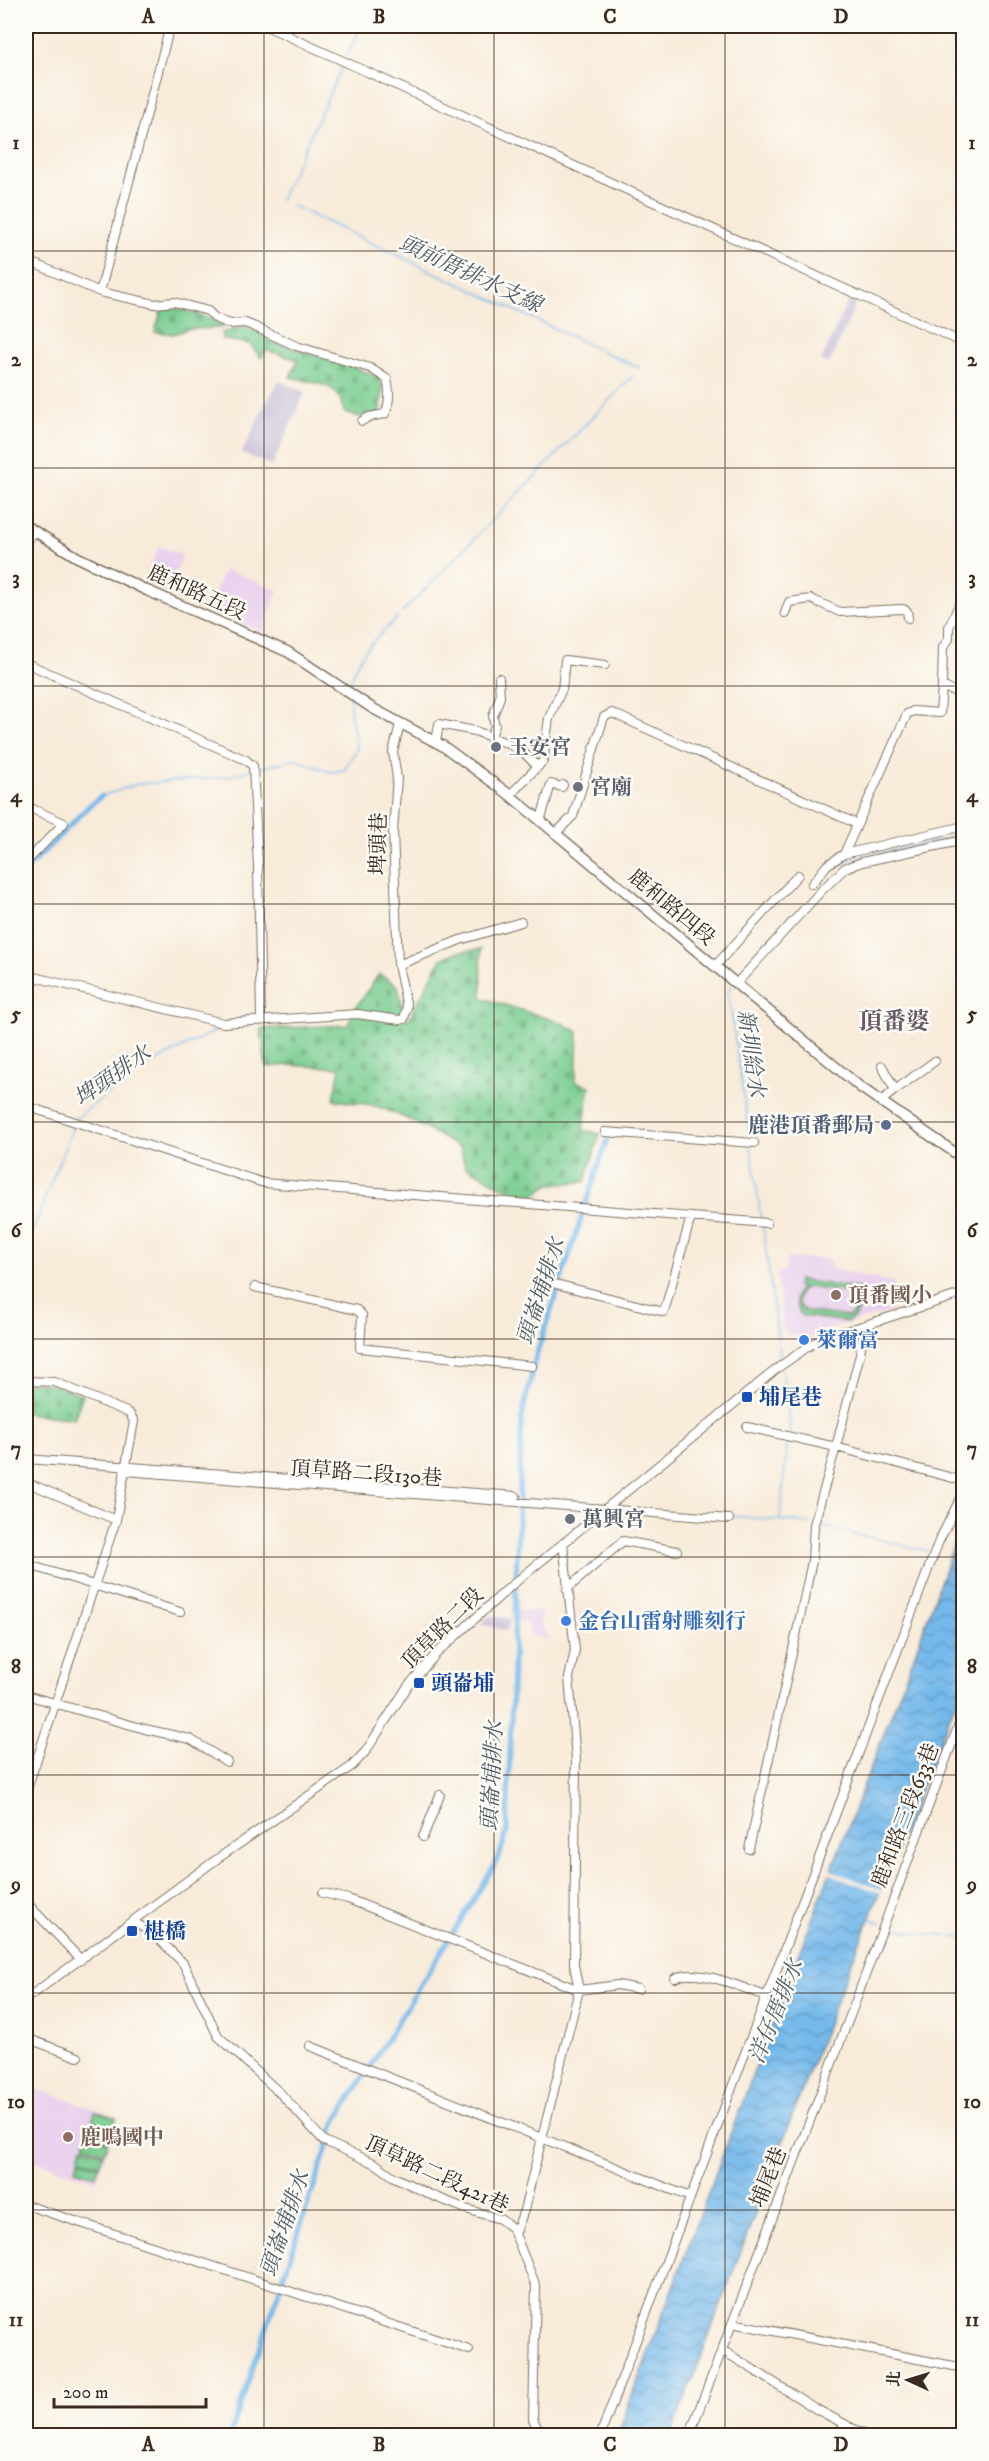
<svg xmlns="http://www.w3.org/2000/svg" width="989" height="2461" font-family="'IM FELL DW Pica','Noto Serif TC',serif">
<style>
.built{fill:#e9d2ed}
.industrial{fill:#c9bfd7}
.cemetery{fill:url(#cemetery-stones);stroke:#597b56;stroke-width:1.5}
.pitch{fill:#77cc8f;stroke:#597b56;stroke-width:1.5;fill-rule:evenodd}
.water{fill:url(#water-waves);stroke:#587284;stroke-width:1.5}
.pier{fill:#f8ebd9}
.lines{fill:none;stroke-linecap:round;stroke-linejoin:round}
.stream{stroke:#75b9eb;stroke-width:1.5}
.canal{stroke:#75b9eb;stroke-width:5}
.minor-casing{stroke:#7d6e5f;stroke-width:10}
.major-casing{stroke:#7d6e5f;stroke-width:12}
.minor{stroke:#fff;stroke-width:8}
.major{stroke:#fff;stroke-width:9}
.grid{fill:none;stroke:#3b2a1e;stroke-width:1.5;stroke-opacity:0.55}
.worship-dot{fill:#6b7280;stroke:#fdfcf7;stroke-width:2}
.service-dot{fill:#5c6f8a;stroke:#fdfcf7;stroke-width:2}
.education-dot{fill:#8d6e63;stroke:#fdfcf7;stroke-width:2}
.shop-dot{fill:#3f7fe0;stroke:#fdfcf7;stroke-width:2}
.transit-dot{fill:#1a4fb4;stroke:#fdfcf7;stroke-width:2}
.labels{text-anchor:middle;stroke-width:5;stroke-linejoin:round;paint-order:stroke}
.street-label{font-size:21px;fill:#3b2a1e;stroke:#fdfcf7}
.worship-label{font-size:21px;font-weight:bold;fill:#5b616d;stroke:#fdfcf7;text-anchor:start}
.service-label{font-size:21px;font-weight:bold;fill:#4e5e75;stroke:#fdfcf7;text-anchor:end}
.education-label{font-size:21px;font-weight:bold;fill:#785e54;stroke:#fdfcf7;text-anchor:start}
.shop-label{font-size:21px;font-weight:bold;fill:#366cbe;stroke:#fdfcf7;text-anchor:start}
.transit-label{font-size:21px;font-weight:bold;fill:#164399;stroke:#fdfcf7;text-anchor:start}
.water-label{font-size:22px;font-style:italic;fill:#4f5c66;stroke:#fdfcf7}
.quarter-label{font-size:24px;font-weight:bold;fill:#6a5a68;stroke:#fdfcf7}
.neatline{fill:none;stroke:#3b2a1e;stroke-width:2}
.grid-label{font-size:20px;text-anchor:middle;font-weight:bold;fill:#3b2a1e}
</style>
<defs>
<pattern id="cemetery-stones" width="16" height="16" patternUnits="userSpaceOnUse" patternTransform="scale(1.5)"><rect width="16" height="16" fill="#77cc8f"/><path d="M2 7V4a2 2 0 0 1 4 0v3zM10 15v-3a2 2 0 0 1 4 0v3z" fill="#68af7b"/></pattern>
<pattern id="water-waves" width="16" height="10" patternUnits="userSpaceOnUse" patternTransform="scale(1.5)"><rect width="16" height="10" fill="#75b9eb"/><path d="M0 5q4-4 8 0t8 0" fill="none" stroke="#6197be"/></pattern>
</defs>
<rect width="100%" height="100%" fill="#fdfcf7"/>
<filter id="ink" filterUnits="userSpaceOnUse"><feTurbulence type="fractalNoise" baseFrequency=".0167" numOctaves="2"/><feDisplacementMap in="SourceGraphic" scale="12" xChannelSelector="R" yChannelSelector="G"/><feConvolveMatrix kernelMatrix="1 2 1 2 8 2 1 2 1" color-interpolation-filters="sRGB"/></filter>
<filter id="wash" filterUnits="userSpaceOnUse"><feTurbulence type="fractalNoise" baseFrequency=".008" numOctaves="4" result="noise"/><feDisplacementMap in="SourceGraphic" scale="24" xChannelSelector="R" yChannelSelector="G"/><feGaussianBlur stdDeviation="1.35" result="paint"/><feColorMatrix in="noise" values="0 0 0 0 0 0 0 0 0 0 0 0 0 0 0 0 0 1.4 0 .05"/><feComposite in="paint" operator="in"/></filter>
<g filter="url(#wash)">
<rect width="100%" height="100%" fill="#f8ebd9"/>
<path class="built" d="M159 546 183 556 166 593 143 582Z
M224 569 278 590 263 633 209 608Z
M786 1258 830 1259 831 1269 895 1283 891 1312 837 1326 811 1338 784 1333 776 1273 785 1271Z
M514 1610 542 1612 539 1622 551 1640 530 1635 528 1624 517 1622Z
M26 2085 118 2117 96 2181 26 2158Z"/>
<path class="industrial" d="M852 292 860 295 829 364 821 361Z
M279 381 305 392 272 466 242 453 265 405Z
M489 1616 511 1619 507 1631 481 1624Z"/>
<path class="cemetery" d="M162 308C185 307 203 316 223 325L222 328 189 329 173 334 155 332Z
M243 326 259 332 273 342 357 368 378 377 383 387 380 413 361 417 345 413C342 408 342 403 340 398 331 381 306 382 290 377L298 360 266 350 261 358 250 344 222 339V333Z
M481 949 482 998 560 1022 578 1032 576 1082 590 1086 583 1130 600 1134 585 1182 550 1184 534 1195 514 1193 465 1166 460 1148C436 1134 402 1114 375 1106 362 1102 348 1104 334 1099L340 1068 290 1065 266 1067 261 1029 348 1025 353 1011 379 974 398 986 403 1008 399 1017 408 1020 441 959 457 952Z
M26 1383H48L83 1395 74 1419 26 1413Z"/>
<path class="pitch" d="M798 1280 862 1289V1294H858C861 1306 860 1315 848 1322L802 1316C795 1305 792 1297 801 1287L797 1286ZM807 1287 852 1293C859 1302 858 1311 848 1317L805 1311 798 1304C797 1296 799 1290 807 1287Z
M95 2111 116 2118 112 2128 92 2121Z
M91 2123 111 2130 108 2140 87 2133Z
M87 2135 108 2142 104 2152 84 2145Z
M82 2147 103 2154 100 2164 79 2158Z
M79 2159 99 2166 96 2176 75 2170Z"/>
<path class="water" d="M963 1518V1684L831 2014 671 2435 617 2436 785 1989 914 1656Z"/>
<path class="pier" d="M828 1869 882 1890 881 1893 827 1873Z"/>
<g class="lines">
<path class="stream" d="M347 56 361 26
M280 200 343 65
M290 205 639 368
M402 613 632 377
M350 689C352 657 377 638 398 617
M256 769 295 759 330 772 344 770 357 749 350 711V697
M102 796 138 784 225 777 251 770
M843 865 849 860 964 835
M736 978 742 968 791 918
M732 985 728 991 750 1139
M75 1119 137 1071 223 1027
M751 1147 761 1219
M763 1227 781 1362
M26 1247 74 1124
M782 1370 790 1425 789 1433
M731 1516 810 1523
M780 1519 788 1438
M820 1526 928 1551
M868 1918 881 1923
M888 1925C913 1936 938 1933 964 1937"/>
<path class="canal" d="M26 870 91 804 102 796
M230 2436 336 2121 481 1888 499 1857 507 1832 522 1417 535 1359 607 1140"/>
</g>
</g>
<g filter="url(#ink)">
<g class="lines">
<g class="minor-casing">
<path id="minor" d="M266 26 964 343
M26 260 100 292 155 304 174 302 208 311 215 318 230 324 245 323 255 327 296 346 370 368 387 379C390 391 390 403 385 414L369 417 362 421
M100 292 170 26
M26 546 33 531
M964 594 949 627V639L943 647 942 686 964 696
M785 613 789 602 811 599 840 612 903 609 907 611 908 618
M26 663 246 760 253 766 258 867 261 1019
M490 738 495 726 493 716 500 697 499 678
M436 742 439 724 475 731 509 744 524 753 538 767
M510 795 543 761 549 718 562 689 565 660 605 665
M26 806 64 823 26 862
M540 822 551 784 562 787 563 785
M555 834 573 816 604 717 612 713 857 824
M844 854 964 826
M812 884 827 865 844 854 907 714 913 711 940 713 942 686
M398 965 393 831 397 778 393 752 400 724
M715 966 798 875
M26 975 223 1023 357 1014 400 1020 404 1019 407 1007 398 965 460 940 521 922
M736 984 821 891 845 868 862 862 964 840
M895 1090 935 1061
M880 1102 895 1090 882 1066
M26 1106 264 1183 767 1223
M605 1132 754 1143
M556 1284 664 1312 691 1217
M255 1287 357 1310 362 1315 360 1348 532 1366
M26 1381 55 1382 129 1413 134 1421 116 1520 26 1792
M747 1427 836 1447 964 1481
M26 1459 516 1496
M126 1471 729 1519
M26 1482 116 1520
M26 1564 180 1612
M567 1589 623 1541 677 1551
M26 1695 145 1729 190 1739 227 1762
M423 1837 440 1795
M749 1849 804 1599 812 1561 814 1524 836 1447 860 1354 864 1326
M323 1893 348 1899 579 1990 618 1985 638 1989
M26 1902 81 1960
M133 1922 152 1932 183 1963 218 2036 281 2094 324 2141 376 2164 394 2177 431 2195 466 2209 500 2219 513 2229 536 2286 533 2419 541 2436
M675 1978C697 1967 743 1988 765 1996
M26 1999 217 1859 352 1766 366 1751 408 1686 436 1654 512 1585 779 1367 812 1344 825 1338 964 1293
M26 2038 78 2057
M310 2046 690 2197
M26 2205 469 2350
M515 2235 524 2210 579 1990 574 1965 576 1759 569 1678 575 1650 563 1543
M732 2323 964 2368
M722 2350 818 2410 867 2436
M600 2436 939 1541 964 1491
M689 2436 850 2016 964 1711"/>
</g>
<g class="major-casing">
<path id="major" d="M26 526 77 557 148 591 288 652 372 708 443 746 506 792 860 1087 964 1159"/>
</g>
<use href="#minor" class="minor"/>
<use href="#major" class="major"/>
</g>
</g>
<path class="grid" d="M264 26V2436M494 26V2436M725 26V2436M26 251H964M26 468H964M26 686H964M26 904H964M26 1122H964M26 1339H964M26 1557H964M26 1775H964M26 1993H964M26 2210H964"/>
<g class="worship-dot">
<circle cx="496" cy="747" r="6"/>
<circle cx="578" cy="787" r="6"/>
<circle cx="570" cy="1519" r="6"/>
</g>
<circle class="service-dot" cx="886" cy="1125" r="6"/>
<g class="education-dot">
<circle cx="836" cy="1295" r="6"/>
<circle cx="68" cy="2137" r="6"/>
</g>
<g class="shop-dot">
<circle cx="804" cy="1340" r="6"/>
<circle cx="566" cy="1621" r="6"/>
</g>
<g class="transit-dot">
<rect x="741" y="1391" width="12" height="12" rx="3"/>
<rect x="413" y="1677" width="12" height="12" rx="3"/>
<rect x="126" y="1925" width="12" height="12" rx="3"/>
</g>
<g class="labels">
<g class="street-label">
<text transform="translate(197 592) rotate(24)" y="7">鹿和路五段</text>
<text transform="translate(378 844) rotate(-89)" y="7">埤頭巷</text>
<text transform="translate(672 907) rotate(40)" y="7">鹿和路四段</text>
<text transform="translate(366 1473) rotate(4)" y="7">頂草路二段130巷</text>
<text transform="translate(442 1628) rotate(-45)" y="7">頂草路二段</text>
<text transform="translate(905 1815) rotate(-69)" y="7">鹿和路三段633巷</text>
<text transform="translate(437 2174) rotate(25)" y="7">頂草路二段421巷</text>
<text transform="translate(768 2177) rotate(-68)" y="7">埔尾巷</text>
</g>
<g class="worship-label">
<text x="508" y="754">玉安宮</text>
<text x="590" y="794">宮廟</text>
<text x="582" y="1526">萬興宮</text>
</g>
<g class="service-label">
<text x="874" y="1132">鹿港頂番郵局</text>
</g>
<g class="education-label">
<text x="848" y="1302">頂番國小</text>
<text x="80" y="2144">鹿鳴國中</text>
</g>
<g class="shop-label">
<text x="816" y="1347">萊爾富</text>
<text x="578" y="1628">金台山雷射雕刻行</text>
</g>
<g class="transit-label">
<text x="759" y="1404">埔尾巷</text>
<text x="431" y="1690">頭崙埔</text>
<text x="144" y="1938">椹橋</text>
</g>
<g class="water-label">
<text transform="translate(471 273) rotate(25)" y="8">頭前厝排水支線</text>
<text transform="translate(752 1053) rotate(82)" y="8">新圳給水</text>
<text transform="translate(112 1075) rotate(-35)" y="8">埤頭排水</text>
<text transform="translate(540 1291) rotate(-72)" y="8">頭崙埔排水</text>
<text transform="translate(491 1776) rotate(-87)" y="8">頭崙埔排水</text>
<text transform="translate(775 2011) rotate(-68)" y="8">洋仔厝排水</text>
<text transform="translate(284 2223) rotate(-71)" y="8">頭崙埔排水</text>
</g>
<g class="quarter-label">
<text x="894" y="1029">頂番婆</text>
</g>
</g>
<rect width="989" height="2461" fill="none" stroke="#fdfcf7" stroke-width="66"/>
<g transform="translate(908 2380) rotate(274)" stroke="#fdfcf7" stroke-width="4.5" paint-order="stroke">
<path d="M0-4.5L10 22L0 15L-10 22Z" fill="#3b2a1e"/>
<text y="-9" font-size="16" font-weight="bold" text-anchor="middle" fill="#3b2a1e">北</text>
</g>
<path d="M54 2398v9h152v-9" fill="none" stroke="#3b2a1e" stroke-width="3"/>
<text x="63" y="2398" font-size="18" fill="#3b2a1e" stroke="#fdfcf7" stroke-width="4.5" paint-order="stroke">200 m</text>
<rect x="33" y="33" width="923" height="2395" class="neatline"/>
<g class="grid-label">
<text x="148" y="23">A</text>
<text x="379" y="23">B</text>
<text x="610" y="23">C</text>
<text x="841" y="23">D</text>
<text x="16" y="149">1</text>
<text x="972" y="149">1</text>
<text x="16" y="366">2</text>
<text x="972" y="366">2</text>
<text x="16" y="584">3</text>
<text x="972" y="584">3</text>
<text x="16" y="802">4</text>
<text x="972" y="802">4</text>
<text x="16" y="1020">5</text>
<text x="972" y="1020">5</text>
<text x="16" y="1237">6</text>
<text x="972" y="1237">6</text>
<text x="16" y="1455">7</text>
<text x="972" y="1455">7</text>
<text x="16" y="1673">8</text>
<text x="972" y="1673">8</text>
<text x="16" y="1891">9</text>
<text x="972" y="1891">9</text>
<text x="16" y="2108">10</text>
<text x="972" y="2108">10</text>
<text x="16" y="2326">11</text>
<text x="972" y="2326">11</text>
<text x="148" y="2451">A</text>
<text x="379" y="2451">B</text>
<text x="610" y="2451">C</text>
<text x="841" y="2451">D</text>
</g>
</svg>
